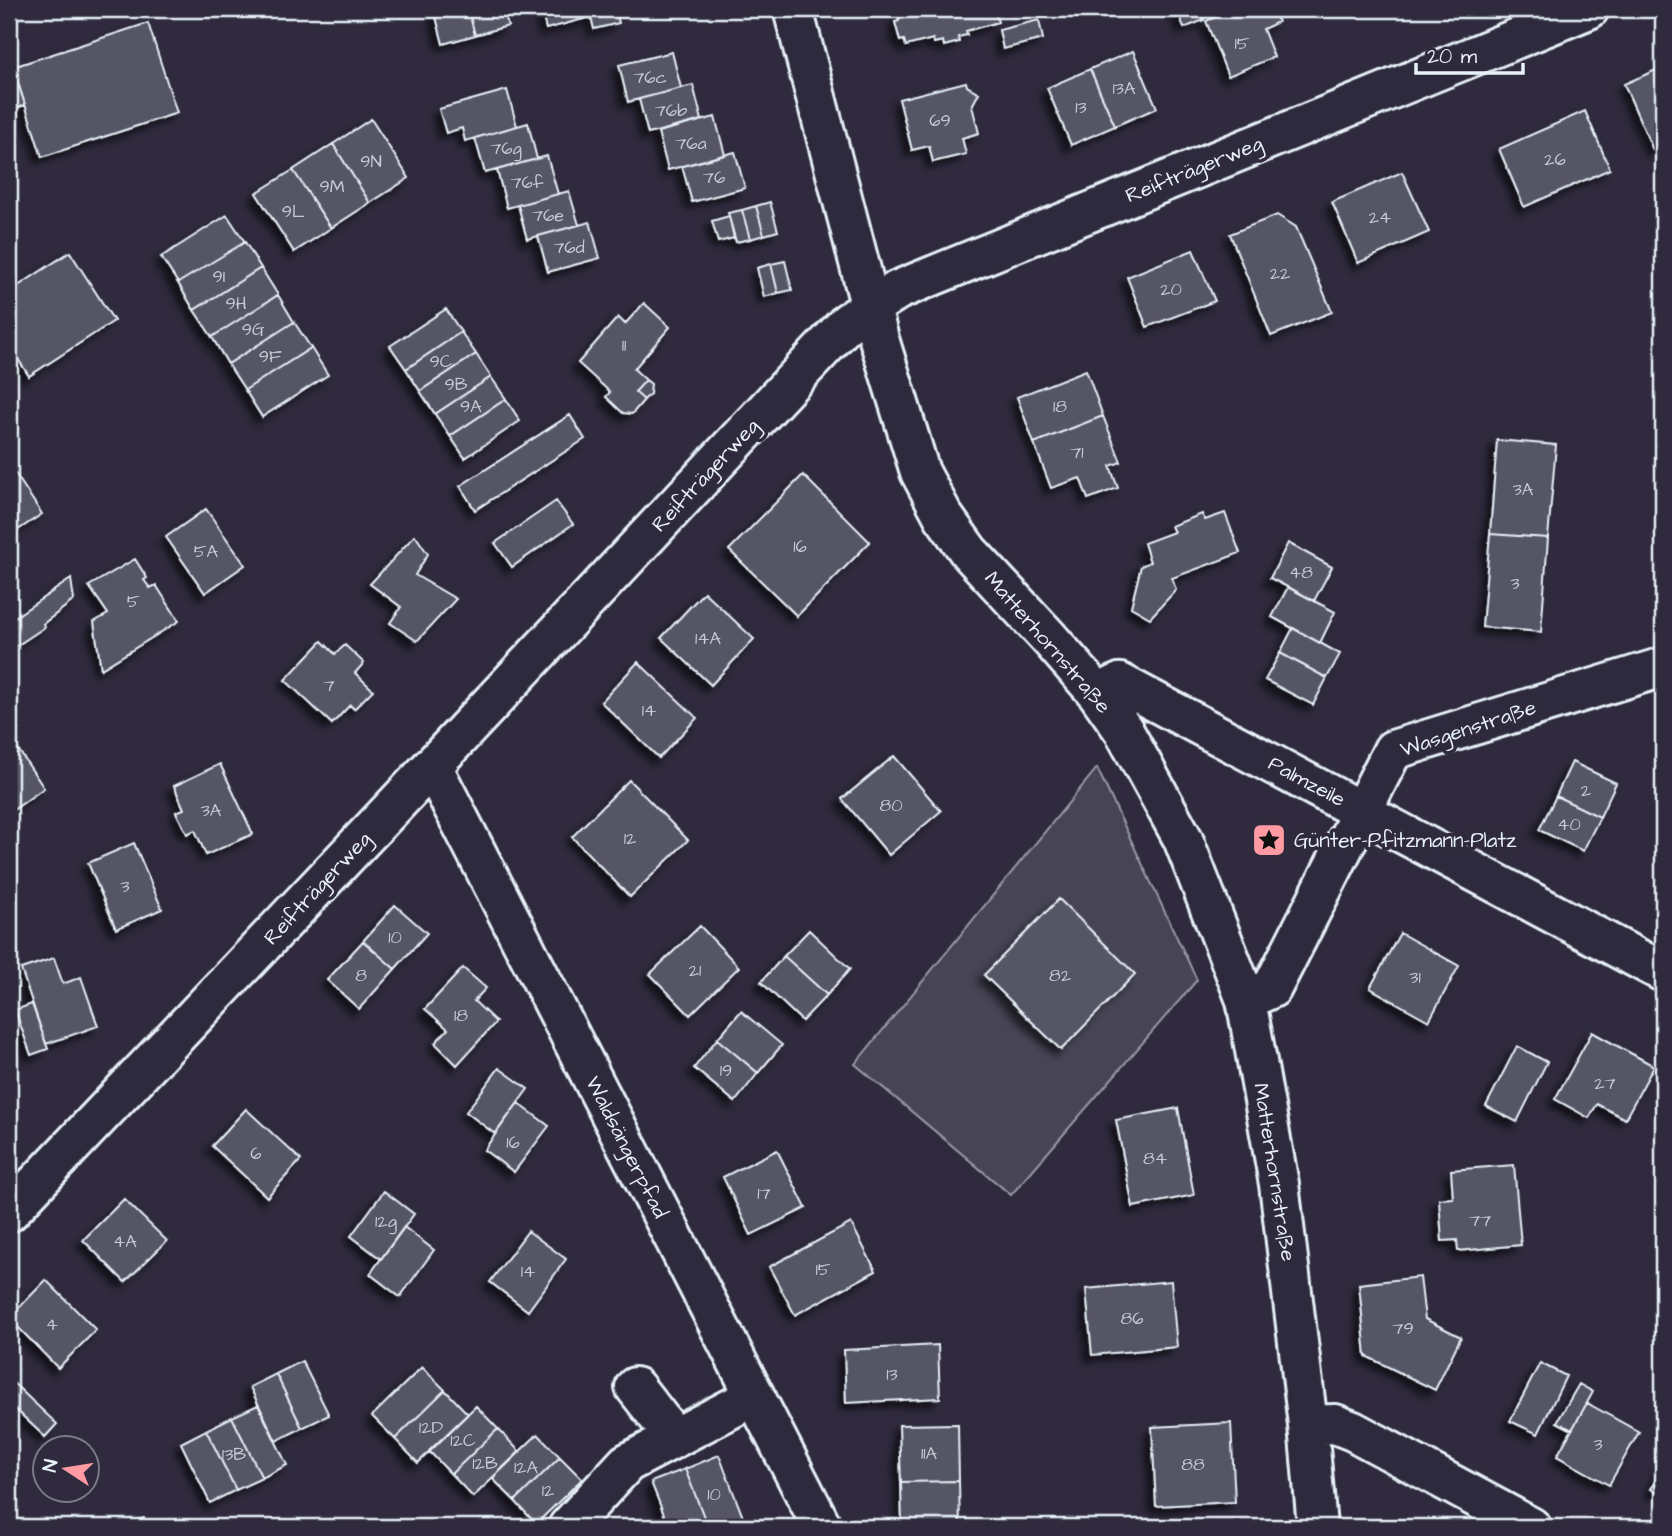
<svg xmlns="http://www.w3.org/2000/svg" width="1672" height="1536" font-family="'Architects Daughter',sans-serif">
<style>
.green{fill:#464455;stroke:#979aa6;stroke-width:2}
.building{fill:#575565;stroke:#e8f1f8;stroke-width:2;filter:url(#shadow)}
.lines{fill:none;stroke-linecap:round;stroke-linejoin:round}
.minor-casing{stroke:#e8f1f8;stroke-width:44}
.minor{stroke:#2f2a3d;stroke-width:38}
.labels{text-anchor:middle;stroke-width:7;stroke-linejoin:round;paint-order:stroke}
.number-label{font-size:18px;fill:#c4cad3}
.street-label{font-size:21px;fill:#e8f1f8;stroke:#2f2a3d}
.poi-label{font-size:21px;fill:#e8f1f8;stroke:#2f2a3d;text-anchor:start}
</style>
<defs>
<filter id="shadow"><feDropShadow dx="-6" dy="6" stdDeviation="3.5" flood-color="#0009"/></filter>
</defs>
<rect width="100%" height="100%" fill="#2f2a3d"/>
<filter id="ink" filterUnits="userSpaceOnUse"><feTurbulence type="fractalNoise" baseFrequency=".0143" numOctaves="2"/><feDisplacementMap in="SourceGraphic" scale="14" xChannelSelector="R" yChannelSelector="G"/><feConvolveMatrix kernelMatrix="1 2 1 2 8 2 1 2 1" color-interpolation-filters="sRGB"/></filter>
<g filter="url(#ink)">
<path class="green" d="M1097 768 1197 980 1011 1195 855 1064Z"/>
<path class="building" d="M434 9H468L475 35 443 44Z
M468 9H503L508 26 475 35Z
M541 9H624L616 11 619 23 594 29 591 17 546 29Z
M901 9H994L998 22 966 31 967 35 958 37 959 42 944 46 943 41 934 43 933 39 906 46 904 40 900 41 895 22 899 21 898 14 902 13Z
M1177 9H1199L1204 20 1184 28Z
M1235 9H1273L1278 22 1263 29 1274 57 1228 76 1206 21Z
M1039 20 1043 39 1003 49 999 30Z
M148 23 177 113 42 157 13 67Z
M1133 51 1157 108 1115 126 1090 69Z
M672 52 681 88 628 102 619 65Z
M9 61 13 67 25 105 9 111Z
M1663 67V145L1653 150 1624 84Z
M1090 69 1115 126 1071 145 1047 88Z
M966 82 967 86 979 93 972 106 979 133 962 138 966 154 933 162 929 146 912 150 899 99Z
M693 85 702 120 648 134 639 99Z
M507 90 517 126 465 141 462 128 446 133 439 109Z
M1585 111 1610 169 1524 207 1499 149Z
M715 117 725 155 668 170 658 132Z
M371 119 409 178 370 203 333 144Z
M528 123 537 159 485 173 475 138Z
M333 144 370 203 331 228 293 170Z
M735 152 745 188 692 202 682 166Z
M9 154 17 180 9 182Z
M547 156 558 194 507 208 497 170Z
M293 170 331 228 294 252 256 193Z
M1402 172 1429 232 1358 263 1332 202Z
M569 191 579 225 527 239 518 205Z
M770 202 778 231 764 235 756 206Z
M756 206 764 235 750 239 742 210Z
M742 210 750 239 736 242 728 213Z
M227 215 245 242 178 283 161 257Z
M1277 215 1296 227 1332 312 1271 336 1230 234Z
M729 216 734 238 718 242 712 221Z
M590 222 600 258 548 272 538 236Z
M245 242 261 268 194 310 178 283Z
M1193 250 1215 301 1147 327 1127 277Z
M70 252 114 321 29 376 9 345V292Z
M785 261 792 290 778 293 771 264Z
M771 264 778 293 764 297 757 268Z
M261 268 278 295 212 337 194 310Z
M278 295 294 322 228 364 212 337Z
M644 303 670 327 634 369 646 380 635 392 644 400 632 414 623 413 606 397 610 392 578 363 618 317 625 324Z
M446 309 461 332 406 369 390 346Z
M294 322 311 348 245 390 228 364Z
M461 332 476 354 420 391 406 369Z
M311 348 328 375 262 417 245 390Z
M476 354 491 377 435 414 420 391Z
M1086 370 1103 416 1034 443 1017 397Z
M491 377 506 399 450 436 435 414Z
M646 380 651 384 650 394 644 400 635 392Z
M506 399 520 421 465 458 450 436Z
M570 415 585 439 475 510 460 486Z
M1103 416 1121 462 1110 466 1118 488 1088 499 1080 478 1051 488 1034 443Z
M1497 440 1556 445 1548 538 1490 534Z
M9 464 42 514 9 536Z
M803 475 870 542 797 616 729 550Z
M556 501 573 524 512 567 495 543Z
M206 509 245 565 205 593 166 537Z
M1225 513 1240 553 1172 578 1176 590 1150 618 1131 607 1141 566 1150 562 1144 543 1174 532 1171 526 1202 514 1205 520Z
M1490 534 1548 538 1541 632 1482 627Z
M415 535 428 554 415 575 456 599 417 641 390 623 401 607 370 584Z
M1288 543 1332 567 1314 601 1270 578Z
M135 559 147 578 144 580 150 588 156 585 179 621 101 669 94 622 108 614 89 586Z
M71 579 74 600 43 624 45 627 9 651V621Z
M1288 587 1335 612 1320 643 1272 617Z
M704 592 754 639 711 685 661 638Z
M1293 628 1340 654 1327 678 1280 653Z
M322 641 335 654 345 645 364 663 355 673 373 690 354 709 350 705 332 724 285 680Z
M1280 653 1327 678 1313 705 1265 680Z
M638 662 697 718 659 758 601 702Z
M9 736 44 788 9 813Z
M894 756 941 811 889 855 842 799Z
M1572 762 1616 783 1600 817 1556 796Z
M220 764 253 834 206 855 195 830 187 834 176 812 184 809 174 786Z
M629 780 688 840 630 897 572 837Z
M1556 796 1600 817 1583 851 1539 830Z
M134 843 162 909 116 929 88 863Z
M1059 899 1135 974 1061 1050 984 975Z
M395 905 427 933 395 969 363 941Z
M700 926 739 967 690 1015 650 974Z
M809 930 850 969 827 995 784 956Z
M1400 933 1459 966 1429 1021 1370 988Z
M363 941 395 969 359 1009 327 980Z
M784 956 827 995 802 1021 761 982Z
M54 958 63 984 81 977 98 1026 46 1044 21 969Z
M463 968 486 988 474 1001 496 1022 457 1065 435 1043 448 1029 425 1009Z
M32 1004 48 1049 31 1055 15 1010Z
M741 1011 782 1045 758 1073 717 1039Z
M1592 1032 1654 1066 1625 1119 1597 1104 1589 1118 1555 1099Z
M717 1039 758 1073 735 1102 694 1068Z
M1517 1046 1547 1062 1517 1122 1486 1106Z
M499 1068 528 1089 495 1134 466 1112Z
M518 1103 549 1126 514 1172 484 1150Z
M1178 1108 1194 1195 1133 1207 1116 1120Z
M246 1109 301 1160 267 1197 212 1146Z
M777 1150 806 1208 751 1235 723 1177Z
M1514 1165 1521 1245 1458 1251 1457 1240 1442 1241 1439 1199 1453 1198 1451 1170Z
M384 1191 414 1214 381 1259 351 1236Z
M124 1199 167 1241 125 1282 83 1240Z
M851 1223 876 1271 795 1315 769 1267Z
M404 1227 434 1250 400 1297 370 1274Z
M528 1231 566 1259 528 1311 490 1282Z
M1420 1277 1425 1319 1461 1337 1435 1390 1366 1356 1359 1284Z
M46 1280 96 1330 58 1368 9 1318Z
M1171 1281 1177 1347 1092 1355 1086 1289Z
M938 1345 940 1398 846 1403 844 1350Z
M302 1361 329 1415 302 1428 276 1374Z
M1540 1363 1566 1376 1538 1434 1510 1421Z
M422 1367 445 1390 395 1439 372 1416Z
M276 1374 302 1428 276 1441 250 1387Z
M9 1379 57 1424 45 1437 9 1403Z
M1579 1384 1593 1392 1572 1430 1557 1422Z
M445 1390 468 1414 418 1463 395 1439Z
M1587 1403 1639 1432 1609 1485 1557 1456Z
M258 1405 287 1465 262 1478 232 1417Z
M476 1406 498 1429 451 1474 429 1451Z
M232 1417 262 1478 236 1490 206 1430Z
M1231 1423 1235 1502 1156 1506 1152 1427Z
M958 1424 959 1481 901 1482 899 1425Z
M498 1429 520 1452 473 1497 451 1474Z
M206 1430 236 1490 210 1503 181 1443Z
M538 1434 560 1457 515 1501 492 1478Z
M719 1455 744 1520 726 1527H708L685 1469Z
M560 1457 582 1479 536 1524 515 1501Z
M1663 1465V1495L1651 1489Z
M685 1469 708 1527H669L651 1482Z
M959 1481 960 1527H902L901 1482Z
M144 1518 148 1527H122Z"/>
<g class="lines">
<g class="minor-casing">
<path id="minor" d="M793 9 879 339 920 472 944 517 969 552 1049 638 1098 694 1124 731 1183 839 1246 1000 1279 1184 1308 1425 1317 1527
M1098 694 1120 683 1663 972
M432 766 822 1527
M1246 1000 1272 988 1393 750 1663 667
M9 1212 432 766 848 322 898 290 1589 9
M635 1387 674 1437
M1308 1425 1335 1424 1353 1431 1531 1527
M568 1527 627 1463 755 1396"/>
</g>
<use href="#minor" class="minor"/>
</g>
</g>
<defs>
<g id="sight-square" transform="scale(1.75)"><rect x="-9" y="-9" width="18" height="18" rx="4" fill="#ff9aa2" stroke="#2f2a3d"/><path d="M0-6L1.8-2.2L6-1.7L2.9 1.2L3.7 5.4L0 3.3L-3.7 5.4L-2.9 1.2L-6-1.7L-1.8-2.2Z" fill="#111"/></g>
</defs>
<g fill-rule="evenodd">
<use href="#sight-square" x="1269" y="840"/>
</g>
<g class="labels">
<g class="number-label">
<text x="1242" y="49">15</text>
<text x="650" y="83">76c</text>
<text x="1124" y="94">13A</text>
<text x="1081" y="113">13</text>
<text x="671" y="116">76b</text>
<text x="940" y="126">69</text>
<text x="691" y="149">76a</text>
<text x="506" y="154">76g</text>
<text x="1555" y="165">26</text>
<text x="371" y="167">9N</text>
<text x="714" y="183">76</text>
<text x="527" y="188">76f</text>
<text x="332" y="192">9M</text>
<text x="293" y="217">9L</text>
<text x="548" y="221">76e</text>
<text x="1380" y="223">24</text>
<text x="569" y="253">76d</text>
<text x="1280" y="279">22</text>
<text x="219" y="282">9I</text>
<text x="1171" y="295">20</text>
<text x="236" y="309">9H</text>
<text x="253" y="335">9G</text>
<text x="624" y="351">11</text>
<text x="270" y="362">9F</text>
<text x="441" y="367">9C</text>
<text x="456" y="390">9B</text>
<text x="471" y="412">9A</text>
<text x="1060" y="412">18</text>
<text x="1077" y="458">71</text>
<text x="1523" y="495">3A</text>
<text x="800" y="552">16</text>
<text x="206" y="557">5A</text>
<text x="1301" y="578">48</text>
<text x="1515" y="589">3</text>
<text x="133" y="607">5</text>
<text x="708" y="644">14A</text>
<text x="329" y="691">7</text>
<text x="649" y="716">14</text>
<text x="1586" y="796">2</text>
<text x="891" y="811">80</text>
<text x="211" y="816">3A</text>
<text x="1569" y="830">40</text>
<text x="630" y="844">12</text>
<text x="125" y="892">3</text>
<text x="395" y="943">10</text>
<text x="695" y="976">21</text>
<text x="361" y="981">8</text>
<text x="1060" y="981">82</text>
<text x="1415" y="983">31</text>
<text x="461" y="1021">18</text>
<text x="726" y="1076">19</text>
<text x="1605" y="1089">27</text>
<text x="513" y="1148">16</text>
<text x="256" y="1159">6</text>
<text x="1155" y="1164">84</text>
<text x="764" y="1199">17</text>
<text x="1480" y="1226">77</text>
<text x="386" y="1227">12g</text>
<text x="125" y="1247">4A</text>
<text x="823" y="1275">15</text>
<text x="528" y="1277">14</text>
<text x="1132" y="1324">86</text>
<text x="52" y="1330">4</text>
<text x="1403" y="1334">79</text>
<text x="892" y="1380">13</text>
<text x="431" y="1433">12D</text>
<text x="463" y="1446">12C</text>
<text x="1598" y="1450">3</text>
<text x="929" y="1459">11A</text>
<text x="234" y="1460">13B</text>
<text x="485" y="1469">12B</text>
<text x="1193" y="1470">88</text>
<text x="526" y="1473">12A</text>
<text x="548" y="1496">12</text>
<text x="714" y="1500">10</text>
</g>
<g class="street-label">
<text transform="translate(1194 169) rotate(-22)" y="7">Reifträgerweg</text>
<text transform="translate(705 475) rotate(-47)" y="7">Reifträgerweg</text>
<text transform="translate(1048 642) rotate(49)" y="7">Matterhornstraße</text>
<text transform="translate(1468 728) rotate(-18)" y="7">Wasgenstraße</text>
<text transform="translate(1307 781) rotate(28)" y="7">Palmzeile</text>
<text transform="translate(317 888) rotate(-47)" y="7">Reifträgerweg</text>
<text transform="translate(627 1147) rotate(63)" y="7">Waldsängerpfad</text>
<text transform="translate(1275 1172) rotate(81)" y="7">Matterhornstraße</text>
</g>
<g class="poi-label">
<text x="1294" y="847">Günter-Pfitzmann-Platz</text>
</g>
</g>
<rect width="1672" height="1536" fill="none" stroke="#2f2a3d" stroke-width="35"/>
<rect x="18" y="18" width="1637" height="1501" fill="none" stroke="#e8f1f8" stroke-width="2.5" filter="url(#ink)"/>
<g transform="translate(66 1469) rotate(282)"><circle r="33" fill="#2f2a3d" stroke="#797a88" stroke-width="2"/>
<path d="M0-5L12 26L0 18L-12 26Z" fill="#ff9aa2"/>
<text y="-10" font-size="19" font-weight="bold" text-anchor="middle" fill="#e8f1f8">N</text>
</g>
<path d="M1416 63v10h107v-10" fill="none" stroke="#e8f1f8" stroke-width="3.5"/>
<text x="1427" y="63" font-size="21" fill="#e8f1f8" stroke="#2f2a3d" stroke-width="5" paint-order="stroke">20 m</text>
</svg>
